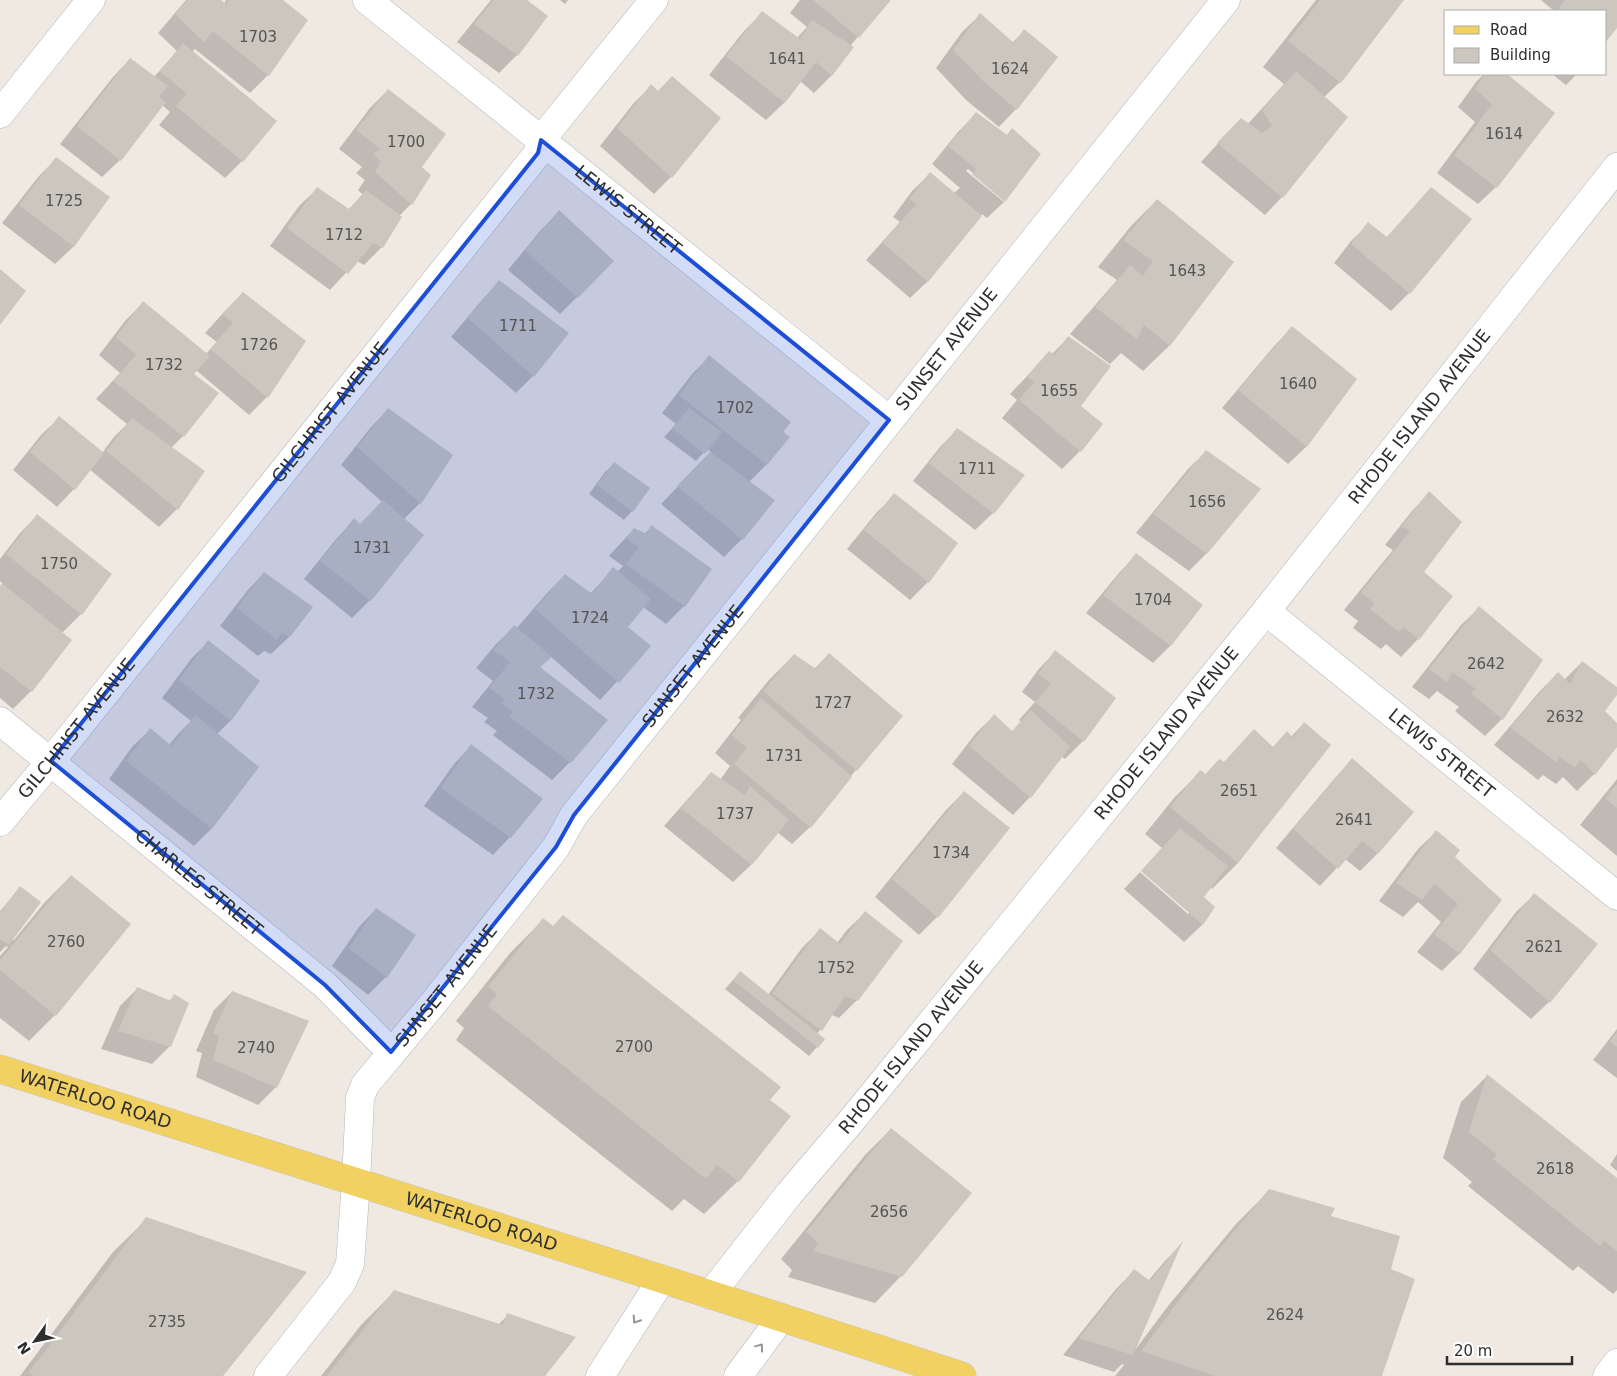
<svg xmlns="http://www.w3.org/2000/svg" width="1617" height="1376" font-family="'DejaVu Sans',sans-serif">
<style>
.shadow{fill:#0003}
.building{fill:#cbc7bf}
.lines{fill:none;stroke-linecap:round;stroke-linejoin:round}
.minor-casing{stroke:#b4b7c1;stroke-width:29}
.major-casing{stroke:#c9c9c9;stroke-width:29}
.minor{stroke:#fff;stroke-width:28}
.major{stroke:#f2d163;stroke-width:28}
.oneway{stroke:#969696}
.marked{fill:#1d4ed8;fill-opacity:0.2;stroke:#1d4ed8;stroke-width:4;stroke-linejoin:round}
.labels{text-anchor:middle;stroke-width:4;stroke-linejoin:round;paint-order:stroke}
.number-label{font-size:15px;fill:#555452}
.street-label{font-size:18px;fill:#2e2e2e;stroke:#fff}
</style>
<rect width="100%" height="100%" fill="#efe9e1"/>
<path class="shadow" d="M186 0H219L224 4 226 0H281L307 20 268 75 250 93 195 49 192 52 242 161 225 178 159 125 170 112 162 105 120 160 102 177 60 144 113 77 130 59 154 77 177 51 158 33Z
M491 0H525L517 55 499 73 457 42Z
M560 0H568L565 4Z
M800 0H889L850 46 852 47 831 76 814 93 800 81 784 103 766 120 709 75 744 31 762 13 797 38 807 27 790 13Z
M1316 0H1403L1340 82 1324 97 1282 197 1265 215 1201 162 1224 137 1248 124 1284 84 1263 67Z
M1541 0H1617V26L1606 40V11H1554Z
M980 15 1012 43 1024 31 1016 109 999 127 966 100 936 68 962 32Z
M1484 74H1505L1553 114 1496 187 1478 204 1437 173 1475 122 1458 107 1476 82Z
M1552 74H1577L1566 85Z
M651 86 671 177 654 194 600 146 633 104Z
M388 90 421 167 411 204 399 216 382 247 364 265 357 261 330 290 270 246 299 206 317 189 348 210 363 195 358 190 365 180 356 173 362 167 339 149 370 108Z
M976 114 1006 136 1012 130 1039 154 1004 201V199L968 169 966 171 1004 202 987 218 982 214 928 281 910 298 866 260 900 222 893 217 912 191 930 174 954 193 960 188 932 164 958 132Z
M57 158 108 197 73 247 55 264 2 223 39 176Z
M1431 189 1470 219 1409 293 1391 311 1334 263 1351 241 1369 224 1386 238Z
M1157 200 1232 262 1169 346 1143 371 1121 353 1108 366 1079 406 1080 451 1062 469 1002 418 1017 400 1010 394 1049 353 1052 354 1069 337 1108 366 1110 364 1070 334 1117 280 1098 267 1131 226Z
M559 212 577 297 560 314 508 270 541 230Z
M499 282 533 376 516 393 451 337 482 300Z
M143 303 206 354 217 342 205 333 225 311 305 342 267 397 249 415 196 370 192 375 183 436 171 448 204 471 177 509 159 527 89 469 74 489 57 507 13 470 41 435 59 418 102 453 114 437 127 424 96 399 120 373 99 355 125 321Z
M1292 328 1356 379 1306 447 1288 464 1222 408 1275 345Z
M710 356 781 432 788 437 766 465 749 482 742 539 724 557 661 504 711 452 707 449 696 461 664 437 676 424 662 413 692 374Z
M388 410 451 456 420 503 404 519 423 535 370 600 352 618 304 579 337 538 354 520 360 525 382 502 341 465 371 427Z
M957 430 993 513 975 530 913 481 940 447Z
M1206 452 1259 489 1206 554 1189 571 1136 533 1188 469Z
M614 464 649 488 632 511 624 520 589 494 605 472Z
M1429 493 1422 572 1418 639 1401 657 1386 644 1381 649 1353 628 1358 621 1344 610 1393 550 1385 545 1412 511Z
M895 495 928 582 910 600 847 549 877 512Z
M37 516 110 574 81 614 62 633 31 691 13 709 0 698V587L3 584 0 581V559L20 533Z
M652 527 710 569 684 606 666 624 643 607 626 627 650 646 600 700 550 656 539 668 570 762 552 780 493 735 497 731 484 722 488 718 472 707 493 681 476 668 496 644 514 627 516 629 547 593 565 575 590 594 613 569 617 572 623 566 609 556 617 547 634 529 644 534Z
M1136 555 1171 645 1153 663 1086 613 1119 573Z
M264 573 289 637 271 654 264 651 258 656 220 626 247 591Z
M1479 608 1502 719 1485 736 1455 711 1459 707 1437 691 1429 699 1412 687 1461 625Z
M208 642 259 681 230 721 217 734 257 767 211 829 194 846 109 779 132 747 150 730 169 745 178 734 191 721 162 698 191 659Z
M1055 652 1114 699 1083 741 1065 759 1061 756 1030 797 1013 815 952 764 976 733 994 716 1012 732 1021 722 1019 720 1035 702 1022 692 1038 670Z
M829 654 856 770 810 827 792 844 777 832 751 865 733 882 664 826 694 792 711 774 720 780 730 766 715 753 741 720 738 718 768 681 794 655 814 669Z
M1582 662 1617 688V693L1604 711 1617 725V744L1594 774 1577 791 1563 777 1556 784 1543 775 1538 780 1494 745 1540 691 1558 673 1564 680Z
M1304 723 1329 745 1238 863 1212 889 1210 887 1202 897 1214 907 1202 925 1184 942 1124 889 1140 872 1188 914 1190 912 1142 870 1162 848 1145 834 1174 798 1200 772 1205 775 1219 760 1223 763 1254 731 1272 748 1287 733 1291 737Z
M471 746 510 837 493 855 424 806 454 764Z
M1352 760 1378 853 1360 871 1345 859 1320 886 1276 848 1335 778Z
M1617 779V856L1580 825Z
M964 792 937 917 919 935 875 897 946 810Z
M1436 832 1453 857 1500 900 1459 954 1442 971 1417 952 1441 922 1418 902 1403 917 1379 901 1418 849Z
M71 876 129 924 55 1015 29 1041 0 1018V956L8 947 6 946 0 952V911L21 887 12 939 14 940 45 902Z
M1534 895 1549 1002 1531 1019 1473 969 1516 912Z
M376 909 386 977 368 995 332 966 359 927Z
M865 913 857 1000 839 1018 832 1015 817 1034V1047L809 1056 725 989 740 972 768 995 802 948 820 930 837 943 847 930Z
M543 920 768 1100 738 1181 704 1214 684 1199 672 1211 456 1040 464 1028 456 1021 510 953Z
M138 988 168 1002 174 996 170 1046 152 1064 101 1049 120 1006Z
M232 992 276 1087 258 1105 196 1077 202 1053 196 1051 214 1010Z
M1617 1029V1078L1593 1060Z
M1487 1076 1617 1180V1290L1613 1294 1578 1266 1573 1271 1468 1186 1472 1182 1443 1158 1461 1102Z
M891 1129 901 1276 875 1303 788 1277 792 1270 781 1259 865 1155Z
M1617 1154V1171L1610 1165Z
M1270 1190 1390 1270 1381 1376H1115L1124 1365 1122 1364 1114 1372 1063 1355 1116 1289 1134 1271 1148 1281 1165 1261 1180 1245 1135 1350 1168 1306 1236 1224Z
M147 1219 221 1376H20L113 1252Z
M395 1291 498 1325 508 1315 543 1376H321L361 1325Z"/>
<path class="building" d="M187 0H221L226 4 229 0H283L308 20 269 76 213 31 204 42 175 14Z
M493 0H527L548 16 518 56 474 24Z
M813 0H891L859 38Z
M1320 0H1404L1341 83 1288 41Z
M1565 0H1617V28L1606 42V11H1557Z
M762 11 800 39 812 20 854 47 832 76 816 62 785 103 726 56Z
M980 13 1014 43 1024 29 1058 57 1017 110 984 82 953 50Z
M183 43 277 121 243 162 176 106 187 94 160 71Z
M130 58 168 86 159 97 166 102 121 161 77 126Z
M1296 71 1348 117 1283 198 1217 143 1241 118 1262 133 1272 126 1262 110Z
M1485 74H1507L1555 113 1497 188 1454 155 1492 104 1475 89Z
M672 76 721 118 672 178 617 128 651 84 658 91Z
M388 89 446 134 422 167 431 175 412 205 375 172 381 162 373 154 380 149 356 130Z
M976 112 1007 135 1012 128 1041 154 1005 202 972 174 976 169 948 146Z
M56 157 110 197 74 247 19 205Z
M930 172 982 216 928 282 882 242 917 204 909 199Z
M317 187 349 209 366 190 402 217 383 248 373 243 348 274 287 228Z
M1431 187 1472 219 1410 294 1351 244 1368 222 1387 237Z
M1157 199 1234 262 1170 346 1144 325 1137 339 1095 307 1130 265 1143 276 1153 261 1123 240Z
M559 210 614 261 578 298 525 251Z
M0 269 26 291 0 325Z
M499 280 569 333 534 377 468 318Z
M243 292 306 341 268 398 210 349 233 323 222 314Z
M143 301 210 356 194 374 219 393 184 437 113 381 136 355 116 337Z
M1292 326 1357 379 1307 447 1238 390Z
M1068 336 1111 366 1081 406 1103 424 1081 452 1019 400 1034 382 1027 376 1049 351 1055 355Z
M709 355 791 422 783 432 790 437 767 465 679 395Z
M388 408 453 455 421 504 357 447Z
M689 408 722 432 705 454 672 428Z
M59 416 104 453 75 490 30 452Z
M132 418 205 471 178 510 106 451Z
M957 428 1025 475 994 514 929 463Z
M1206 450 1261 489 1207 554 1153 514Z
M710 452 775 500 743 540 677 486Z
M614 462 650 488 633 512 597 485Z
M1429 491 1462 522 1424 572 1453 596 1419 640 1404 627 1399 632 1370 609 1374 603 1361 592 1410 531 1401 527Z
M894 493 958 543 929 583 864 530Z
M383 500 424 535 371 601 320 561 354 518 360 524Z
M37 514 112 574 82 615 6 554Z
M651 525 712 569 685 607 626 564 639 547 626 538 634 528 647 534Z
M1136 553 1203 605 1171 646 1103 595Z
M613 567 651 599 628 627 651 646 619 683 535 609 565 574 592 594Z
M264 572 313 607 290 637 281 633 277 640 237 608Z
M2 583 72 640 32 692 0 667V586Z
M1479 606 1543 660 1503 720 1471 693 1476 689 1452 672 1447 682 1429 669Z
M514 625 552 657 540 667 608 720 571 763 509 716 513 712 501 703 505 699 489 688 510 662 493 650Z
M208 640 260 681 231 721 179 680Z
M1055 650 1116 698 1084 742 1035 702 1051 684 1038 674Z
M829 653 903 716 857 771 763 691 794 654 816 669Z
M1582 661 1617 687V695L1605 711 1617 723V747L1595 775 1581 760 1575 767 1559 757 1557 763 1510 727 1558 672 1570 684Z
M761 698 852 777 811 828 734 764 747 748 732 735Z
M1031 710 1070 747 1031 798 969 746 994 714 1012 731Z
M195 715 259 767 212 829 126 761 150 728 172 746Z
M1304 722 1331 745 1238 863 1170 807 1200 770 1206 774 1219 759 1224 762 1254 729 1273 747 1287 731 1293 738Z
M471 744 543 799 511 838 441 788Z
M1352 758 1414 812 1378 854 1362 841 1338 869 1293 829Z
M711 772 745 795 750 786 789 820 752 865 681 808Z
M1617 784V808L1605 798Z
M964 791 1010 828 938 918 892 879Z
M1180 828 1228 866 1204 897 1215 907 1203 925 1141 871Z
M1436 830 1460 850 1455 857 1502 900 1460 954 1434 934 1458 904 1434 884 1422 900 1396 883Z
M71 875 131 924 56 1016 0 970V960Z
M20 886 41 902 9 945 0 939V912Z
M1534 893 1598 944 1550 1003 1490 950Z
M376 908 416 935 387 978 349 948Z
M865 911 903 941 858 1001 845 996 822 1031 772 993 820 928 840 944Z
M563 915 781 1087 770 1100 791 1116 739 1182 717 1165 706 1179 488 1006 497 994 488 987 543 918 553 926Z
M740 971 825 1039 818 1048 733 980Z
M137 987 171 1001 174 994 189 1003 171 1047 118 1031Z
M232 991 309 1021 277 1088 213 1060 219 1036 213 1033Z
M1617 1032V1047L1610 1041Z
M1487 1074 1617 1178V1251L1604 1241 1600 1246 1493 1159 1497 1155 1469 1132Z
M891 1128 972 1193 902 1277 813 1251 818 1243 806 1232Z
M1269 1189 1335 1208 1331 1216 1400 1236 1391 1269 1415 1279 1382 1376H1215L1141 1351 1201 1271Z
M146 1217 307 1272 223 1376H34L29 1372Z
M1183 1241 1133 1355 1079 1338 1134 1269 1150 1281Z
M394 1290 503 1325 507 1313 576 1337 545 1376H327Z"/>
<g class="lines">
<g class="minor-casing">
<g id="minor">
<path id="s1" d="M367 0 889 420"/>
<path d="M0 114 91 0"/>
<path id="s2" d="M1266 611 1617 896"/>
<path id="s3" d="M0 721 325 985 391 1052"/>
<path id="s4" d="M0 822 51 761 538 153 541 140 654 0"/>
<path id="s5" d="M710 1295 789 1194 852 1120 1266 611 1617 167"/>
<path id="s6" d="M268 1376 342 1282 350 1264 356 1182 360 1098 365 1085 435 1001 556 847 574 815 1226 0"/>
<path d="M600 1376 662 1279"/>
<path d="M738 1376 781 1318"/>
<path d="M1607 1376 1617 1363"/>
</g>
</g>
<g class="major-casing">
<g id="major">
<path id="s7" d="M0 1069 662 1279 962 1376"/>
</g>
</g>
<use href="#minor" class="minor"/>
<use href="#major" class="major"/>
</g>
<defs><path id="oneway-chevron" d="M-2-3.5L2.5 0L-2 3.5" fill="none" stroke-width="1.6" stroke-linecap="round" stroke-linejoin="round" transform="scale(1.25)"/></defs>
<g class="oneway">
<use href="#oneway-chevron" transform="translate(636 1320) rotate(123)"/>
<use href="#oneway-chevron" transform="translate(760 1347) rotate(-53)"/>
</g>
<path class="marked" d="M541 140 889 420 574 815 556 847 391 1052 325 985 51 761 538 153Z"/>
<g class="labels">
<g class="number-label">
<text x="258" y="42">1703</text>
<text x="787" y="64">1641</text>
<text x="1010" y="74">1624</text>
<text x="1504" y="139">1614</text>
<text x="406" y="147">1700</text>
<text x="64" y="206">1725</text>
<text x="344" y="240">1712</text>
<text x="1187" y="276">1643</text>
<text x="518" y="331">1711</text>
<text x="259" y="350">1726</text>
<text x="164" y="370">1732</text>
<text x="1298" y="389">1640</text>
<text x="1059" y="396">1655</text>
<text x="735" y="413">1702</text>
<text x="977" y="474">1711</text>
<text x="1207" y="507">1656</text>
<text x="372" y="553">1731</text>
<text x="59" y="569">1750</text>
<text x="1153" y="605">1704</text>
<text x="590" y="623">1724</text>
<text x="1486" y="669">2642</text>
<text x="536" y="699">1732</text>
<text x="833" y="708">1727</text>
<text x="1565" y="722">2632</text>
<text x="784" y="761">1731</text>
<text x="1239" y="796">2651</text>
<text x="735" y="819">1737</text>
<text x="1354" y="825">2641</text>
<text x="951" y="858">1734</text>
<text x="66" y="947">2760</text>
<text x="1544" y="952">2621</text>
<text x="836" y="973">1752</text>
<text x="634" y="1052">2700</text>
<text x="256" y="1053">2740</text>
<text x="1555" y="1174">2618</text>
<text x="889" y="1217">2656</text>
<text x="1285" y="1320">2624</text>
<text x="167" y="1327">2735</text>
</g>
<g class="street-label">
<text dy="6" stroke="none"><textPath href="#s1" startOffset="335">LEWIS STREET</textPath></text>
<text dy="6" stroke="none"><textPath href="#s6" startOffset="1258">SUNSET AVENUE</textPath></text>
<text dy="6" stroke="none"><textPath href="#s4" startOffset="526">GILCHRIST AVENUE</textPath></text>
<text dy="6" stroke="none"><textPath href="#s5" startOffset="1129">RHODE ISLAND AVENUE</textPath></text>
<text dy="6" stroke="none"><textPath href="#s6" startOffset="852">SUNSET AVENUE</textPath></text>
<text dy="6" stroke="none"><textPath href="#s4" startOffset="121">GILCHRIST AVENUE</textPath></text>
<text dy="6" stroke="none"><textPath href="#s5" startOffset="724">RHODE ISLAND AVENUE</textPath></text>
<text dy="6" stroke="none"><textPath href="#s2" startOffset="226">LEWIS STREET</textPath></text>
<text dy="6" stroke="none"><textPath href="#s3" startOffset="256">CHARLES STREET</textPath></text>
<text dy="6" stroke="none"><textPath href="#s6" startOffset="448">SUNSET AVENUE</textPath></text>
<text dy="6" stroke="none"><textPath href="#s5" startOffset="319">RHODE ISLAND AVENUE</textPath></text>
<text dy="6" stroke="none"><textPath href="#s7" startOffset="100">WATERLOO ROAD</textPath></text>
<text dy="6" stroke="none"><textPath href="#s7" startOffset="505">WATERLOO ROAD</textPath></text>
</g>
</g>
<rect x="1444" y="10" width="162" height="65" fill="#ffffff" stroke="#ababab"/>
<rect x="1454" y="26" width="25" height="8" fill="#f2d163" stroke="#ababab"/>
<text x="1490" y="35" font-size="15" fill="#2e2e2e">Road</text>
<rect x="1454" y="48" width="25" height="15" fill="#cbc7bf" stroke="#ababab"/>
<text x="1490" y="60" font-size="15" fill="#2e2e2e">Building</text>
<g transform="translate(35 1341) rotate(237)" stroke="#ffffff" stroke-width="4" paint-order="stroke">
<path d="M0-4L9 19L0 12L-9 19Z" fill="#2e2e2e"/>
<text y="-8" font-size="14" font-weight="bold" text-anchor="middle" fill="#2e2e2e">N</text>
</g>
<path d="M1447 1356v8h125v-8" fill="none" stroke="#2e2e2e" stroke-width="2.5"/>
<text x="1454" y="1356" font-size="15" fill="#2e2e2e" stroke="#ffffff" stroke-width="4" paint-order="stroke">20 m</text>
</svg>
